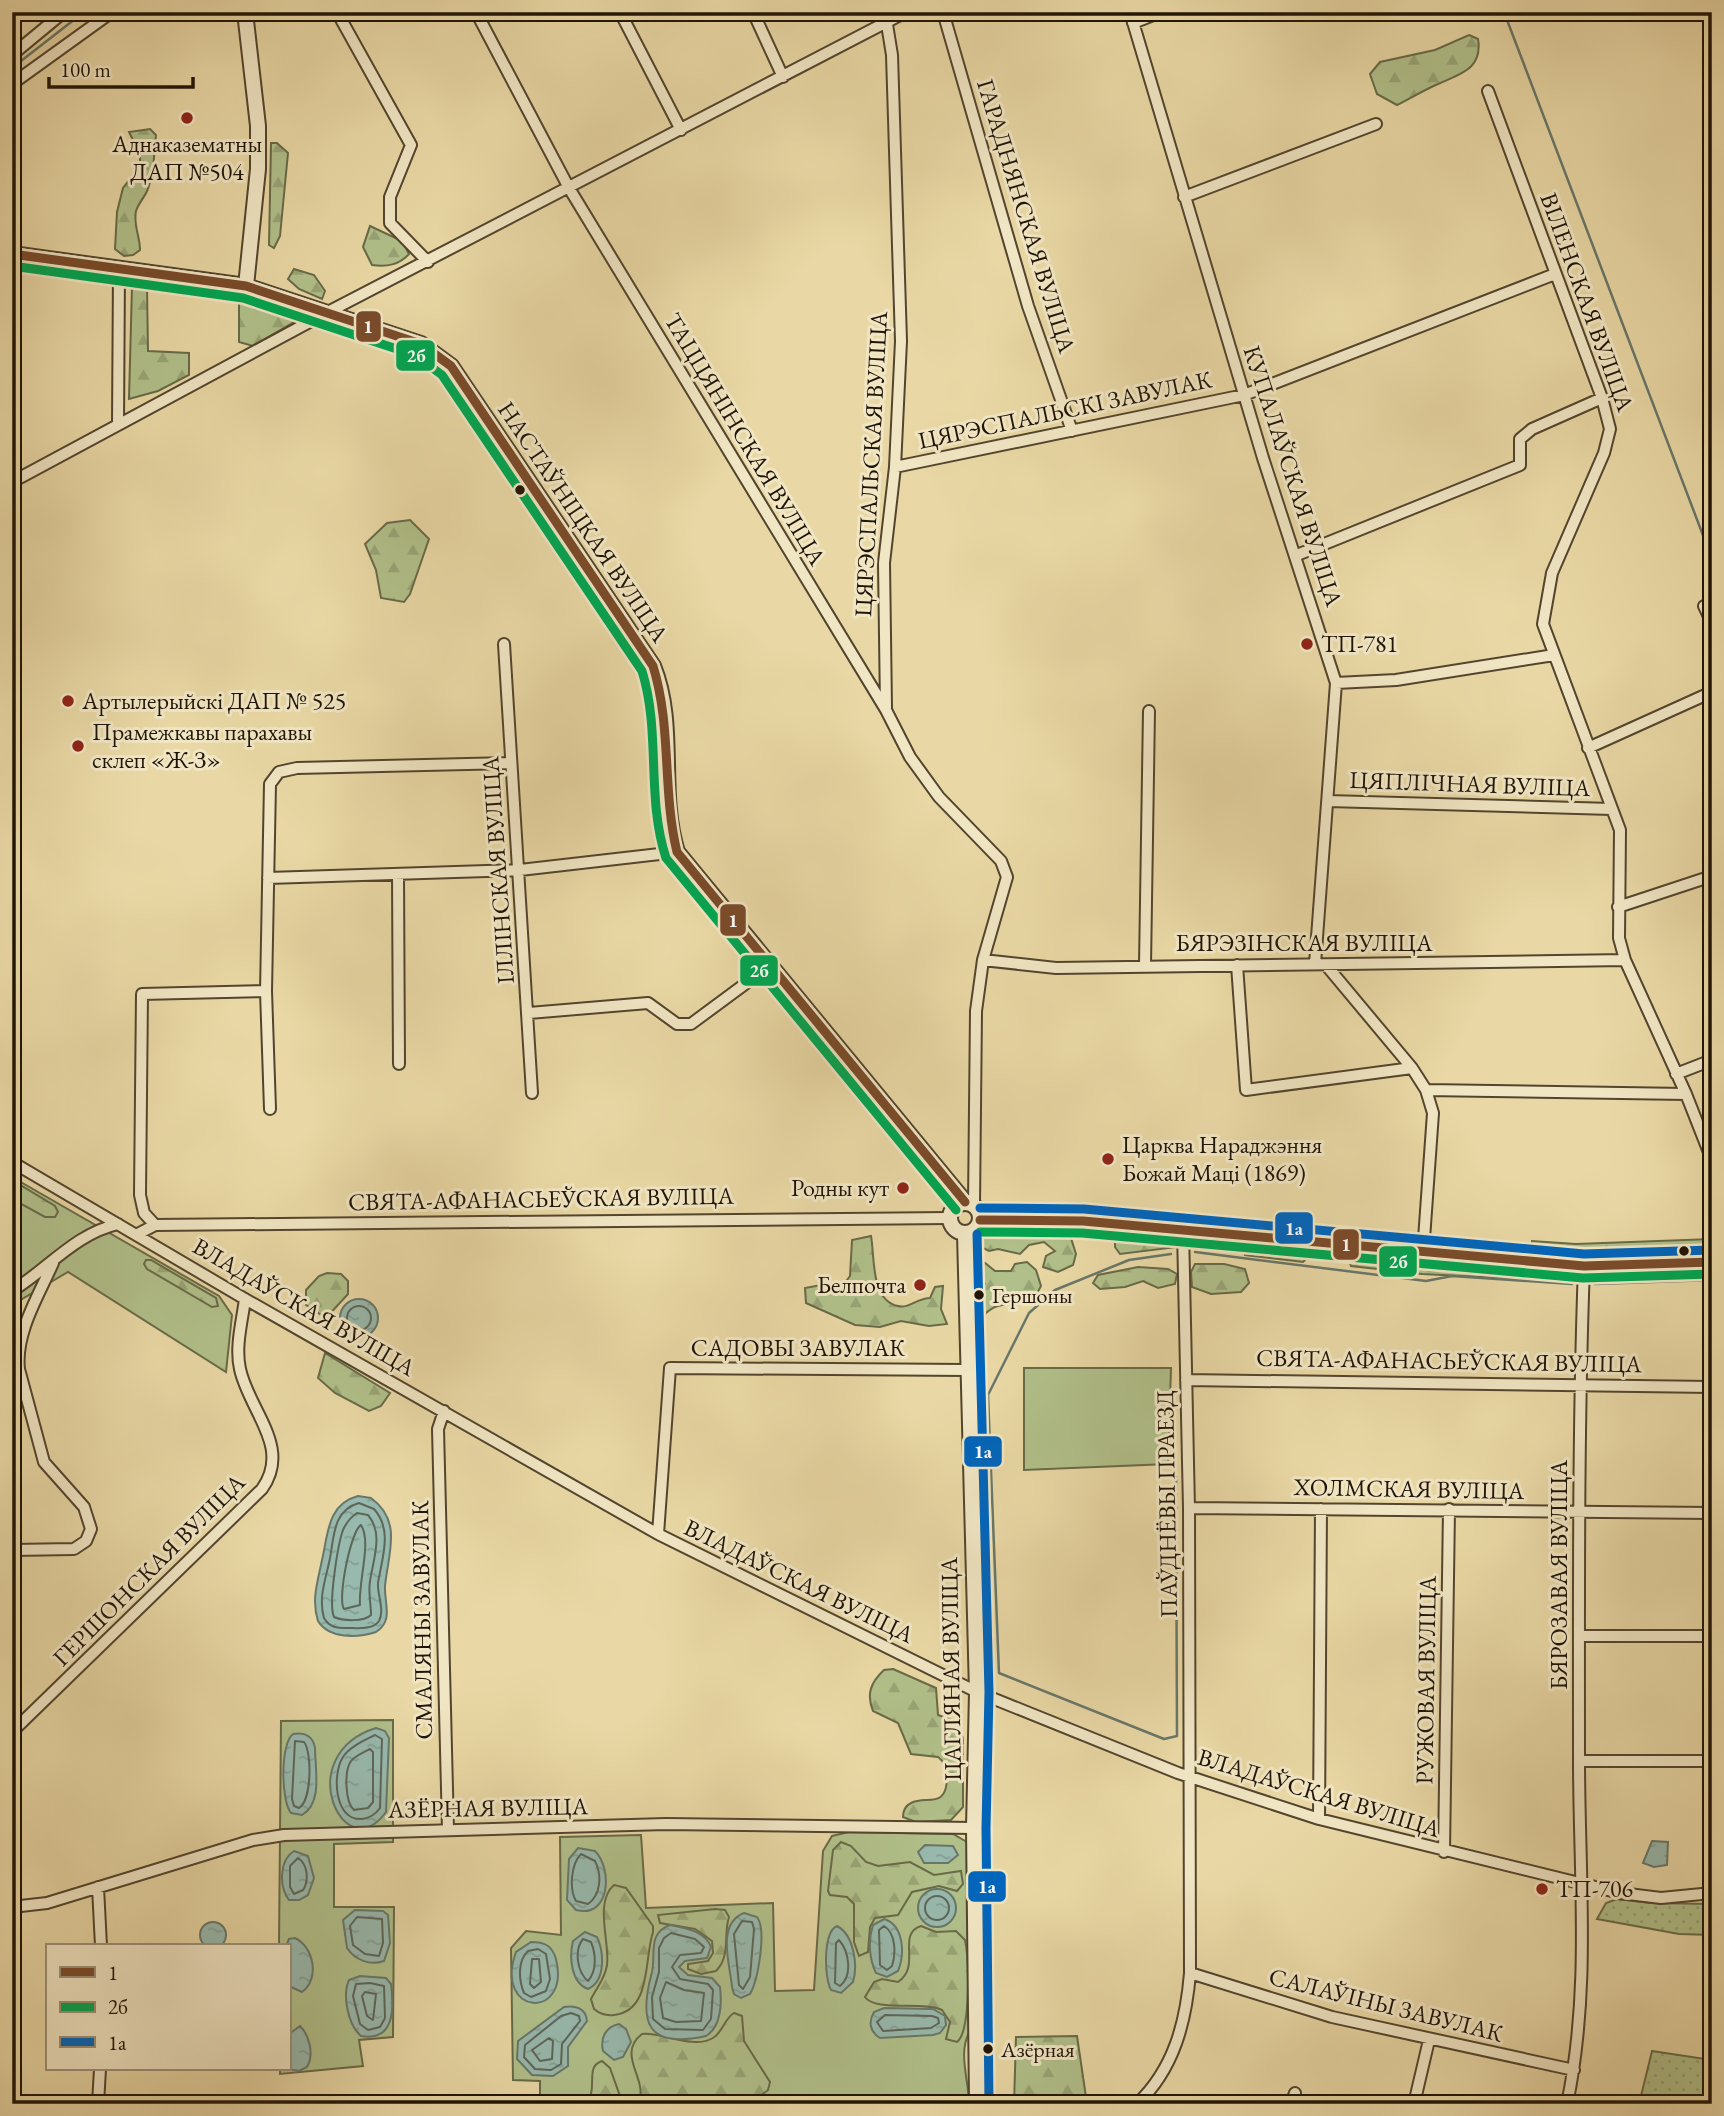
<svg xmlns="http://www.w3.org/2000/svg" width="1724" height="2116" font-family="'EB Garamond',serif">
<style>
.grass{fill:#b1c08a;stroke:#686a48;stroke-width:2}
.forest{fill:url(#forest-firs);stroke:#686a48;stroke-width:2}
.park{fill:url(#park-dots);stroke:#686a48;stroke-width:2}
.water{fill:url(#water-ripples);stroke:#68776a;stroke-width:2}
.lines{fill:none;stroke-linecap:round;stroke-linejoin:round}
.shore{stroke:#5c665a;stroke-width:2}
.stream{stroke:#68776a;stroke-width:2.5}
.minor-casing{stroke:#52452e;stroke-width:14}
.tertiary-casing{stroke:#52452e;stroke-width:18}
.minor{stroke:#f1e6c4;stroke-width:10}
.tertiary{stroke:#f1e6c4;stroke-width:14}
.bus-1-casing{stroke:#f1e6c4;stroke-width:14}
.bus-2-casing{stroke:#f1e6c4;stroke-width:14}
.bus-3-casing{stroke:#f1e6c4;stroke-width:14}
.bus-1{stroke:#7a4b2a;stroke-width:9}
.bus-2{stroke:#00a651;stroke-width:9}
.bus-3{stroke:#0065bd;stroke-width:9}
.poi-dot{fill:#8f2418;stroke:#f1e6c4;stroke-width:2.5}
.bus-dot{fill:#1f1406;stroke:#f1e6c4;stroke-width:2.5}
.labels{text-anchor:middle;stroke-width:6;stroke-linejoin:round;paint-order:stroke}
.bus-label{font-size:22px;fill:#1f1406;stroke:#f1e6c4;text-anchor:start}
.poi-label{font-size:24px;fill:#1f1406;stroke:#f1e6c4;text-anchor:start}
.street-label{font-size:24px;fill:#1f1406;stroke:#f1e6c4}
.line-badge{stroke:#f1e6c4;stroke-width:2.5}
.badge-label{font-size:19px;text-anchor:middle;font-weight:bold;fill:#fff}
</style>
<defs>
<pattern id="forest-firs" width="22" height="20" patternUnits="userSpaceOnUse" patternTransform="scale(1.75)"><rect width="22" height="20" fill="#b1c08a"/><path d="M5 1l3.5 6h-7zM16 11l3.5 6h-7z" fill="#98a476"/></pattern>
<pattern id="park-dots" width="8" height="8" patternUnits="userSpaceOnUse" patternTransform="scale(1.75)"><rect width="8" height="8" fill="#b1c08a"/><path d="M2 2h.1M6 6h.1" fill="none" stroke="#98a476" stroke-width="1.8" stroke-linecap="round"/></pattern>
<pattern id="water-ripples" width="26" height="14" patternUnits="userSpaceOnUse" patternTransform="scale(1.75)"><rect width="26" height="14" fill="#98b9ad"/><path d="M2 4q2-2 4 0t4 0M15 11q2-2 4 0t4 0" fill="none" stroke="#839e93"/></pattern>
</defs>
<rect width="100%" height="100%" fill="#e9d8a5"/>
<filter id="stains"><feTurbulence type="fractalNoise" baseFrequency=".00286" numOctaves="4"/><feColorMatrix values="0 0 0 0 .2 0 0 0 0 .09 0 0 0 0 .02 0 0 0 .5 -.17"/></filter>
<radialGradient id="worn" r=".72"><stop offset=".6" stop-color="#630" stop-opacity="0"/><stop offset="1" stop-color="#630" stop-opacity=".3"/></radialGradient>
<path class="grass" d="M12 1177 219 1296 232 1315 226 1372 68 1272 12 1305Z
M1024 1368H1171L1168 1464 1024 1470Z
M393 1720V1842L334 1844V1907H394L393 2037 359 2040 363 2066 280 2074V2069H289V1946H279L281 1721Z
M849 1832 953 1834 967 1842 969 2033C958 2053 969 2081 969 2104H540V2081L513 2080 511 1948 526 1931 561 1935 560 1837 641 1835 646 1908 773 1903 775 1991 814 1990 823 1851 832 1836Z"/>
<path class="forest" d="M1469 35 1478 39C1483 69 1460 74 1438 84 1424 90 1411 98 1397 105L1377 94 1370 74 1380 62 1435 50Z
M150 129 156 135C154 154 154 174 147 191 144 198 138 204 136 211 133 225 140 236 140 250L133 255 124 256 115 249 117 212 123 188 140 166V154L129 132Z
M271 143H277L288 153 280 236 274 248 269 245Z
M370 226 402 241 409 254C399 265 387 267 372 265L363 247Z
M294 269 314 275 325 291 322 299 299 289 288 279Z
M132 286 147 287 148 351 189 353V375L158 391 129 399Z
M239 301 291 310 294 322 253 346 239 342Z
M410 520 429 539 410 594 404 602 381 598 376 570 365 544 387 523Z
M12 1180 55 1206 58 1212 55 1217H45L12 1199Z
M1046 1231 1070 1235 1076 1254 1073 1265 1058 1272 1043 1267 1046 1256 1055 1251 1044 1242 1029 1245 1020 1254 998 1249 989 1251 981 1247 983 1238 993 1232Z
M1124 1234 1175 1238 1177 1247 1120 1254 1115 1247V1239Z
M871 1236C875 1257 870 1300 898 1306 909 1309 917 1298 930 1298L935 1287 943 1286 941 1309 947 1324 929 1326 901 1321 880 1327 855 1325 806 1303 805 1288 821 1285 841 1288 850 1276 852 1240Z
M1712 1239V1249L1572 1255 1532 1251V1241L1576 1244Z
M1249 1244 1307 1249 1310 1255 1303 1262 1245 1255 1244 1249Z
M1354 1253 1569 1271 1572 1278 1564 1281 1422 1274 1351 1266 1348 1258Z
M146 1260H151L216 1298 218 1306 212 1307 147 1269 144 1264Z
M978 1261 985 1263 995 1271H1011L1015 1264 1027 1262 1036 1270 1041 1286 1033 1301C1020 1307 1011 1302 998 1306 989 1308 985 1315 978 1320L969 1318 968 1302 985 1284 973 1267Z
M1195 1264H1224L1245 1269 1249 1283 1241 1292 1211 1294 1192 1287 1191 1272Z
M1138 1267 1168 1269 1177 1274 1175 1284 1158 1288 1143 1281 1125 1287 1100 1289 1093 1283 1098 1275Z
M327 1273 341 1274 348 1281V1294L326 1318 306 1305V1290L319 1276Z
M325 1353 390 1393 381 1406 369 1411 335 1393 318 1378Z
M893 1669 936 1688 938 1715 958 1722 963 1739V1807L951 1820 916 1822 903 1817C903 1810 905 1806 911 1803 926 1795 947 1810 947 1777 947 1768 945 1762 938 1757L911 1754 898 1723 873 1711C866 1694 871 1682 884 1670Z
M841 1842 851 1846 866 1862 878 1866 910 1862 934 1875 961 1871 963 1884 957 1891 939 1886 912 1892 898 1915 875 1918 870 1927 868 1952 859 1956 854 1942V1904L847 1897 830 1895 828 1891 833 1850Z
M614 1885 626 1888 653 1926V1932C644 1958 652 2011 614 2015 606 2016 600 2014 594 2009L591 1999C597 1987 605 1979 607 1965 610 1942 594 1902 614 1885Z
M715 1909 725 1910 729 1917C723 1935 731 1956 716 1971L701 1974 688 1969V1964L708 1961 713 1953 712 1941 695 1929 660 1923 658 1915Z
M921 1926 936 1932 956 1931 965 1940C969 1959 971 2031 957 2042L946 2039 950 2022 942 2010C924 2001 875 2012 865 1997L874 1982 882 1979 898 1982C922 1966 896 1934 921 1926Z
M734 2013 742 2016 744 2041 770 2082 768 2090 750 2104H586C599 2088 584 2067 602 2061L610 2068 620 2096 633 2103 640 2098C645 2077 617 2053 642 2034 660 2031 692 2050 713 2038 723 2032 724 2019 734 2013Z
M1077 2036 1086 2097 1083 2104H1014L1016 2037Z"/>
<path class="park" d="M1617 1899 1651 1903 1712 1904V1935L1679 1934 1597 1919 1606 1903Z
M1652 2051 1712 2060V2104H1639Z"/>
<path class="water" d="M340 1318a19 19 0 1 1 38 0a19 19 0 1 1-38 0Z
M358 1496 371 1498C403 1521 388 1554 385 1586 384 1603 394 1621 376 1632 357 1638 329 1639 318 1621 311 1599 318 1581 322 1560 328 1535 327 1504 358 1496Z
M376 1728 385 1731 389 1738 386 1812C344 1870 290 1755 376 1728Z
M293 1734C305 1732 313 1736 315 1748 315 1769 323 1803 302 1815L291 1813C281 1801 280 1744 293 1734Z
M1652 1841 1668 1842 1667 1865 1654 1867 1643 1863Z
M925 1845 953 1846 958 1855 948 1863H924L918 1852Z
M578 1848 595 1851C613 1869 610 1919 576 1910L567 1900 569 1859Z
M294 1851 308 1856 314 1878 308 1895 299 1900H289C279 1887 279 1860 294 1851Z
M918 1908a19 19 0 1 1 38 0a19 19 0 1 1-38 0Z
M355 1910 383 1911 388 1915 390 1943 384 1961C370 1966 355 1960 347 1948L343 1920Z
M744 1913 757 1917C767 1930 758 1980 750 1994L741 1998 734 1994 732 1987C730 1964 716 1924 744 1913Z
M884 1919C904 1925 905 1954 898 1971L887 1977 876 1973C869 1959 868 1940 873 1925Z
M200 1935a13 13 0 1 1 26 0a13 13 0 1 1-26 0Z
M670 1925C685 1928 705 1931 711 1947L707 1958 685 1961 679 1967 688 1975 712 1978 720 1987C722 2004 721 2027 706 2036 647 2049 638 2023 652 1972 656 1955 647 1933 670 1925Z
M837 1926C854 1935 858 1965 853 1982L841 1993 831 1990C824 1977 823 1932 837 1926Z
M585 1932 597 1937C604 1952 606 1981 588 1989 571 1983 569 1957 573 1941Z
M295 1938C314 1947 320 1979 302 1992L289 1986V1946H286L289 1939Z
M531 1942C544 1942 552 1945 556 1959 571 2021 493 2016 516 1952Z
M360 1976 386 1978 391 1984C394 2008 395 2042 361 2036 348 2025 342 1995 349 1980Z
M564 2007C575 2005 586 2008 587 2021L568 2047V2066L553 2076 532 2075 517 2059 518 2041Z
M884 2008 933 2009 945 2016 946 2025 940 2033 933 2035 880 2038C870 2032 868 2022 874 2012Z
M619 2024 626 2029 631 2042 623 2057 614 2060 603 2051C600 2037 606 2027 619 2024Z
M300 2026C310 2036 314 2055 307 2067L299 2071 288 2069 289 2034Z"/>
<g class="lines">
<path class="shore" d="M347 1318a12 12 0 1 1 24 0a12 12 0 1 1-24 0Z
M359 1503 374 1509C393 1530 382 1558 378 1583 377 1594 385 1610 379 1621 373 1630 357 1628 348 1628 337 1628 330 1628 324 1618 318 1597 326 1579 330 1558 334 1537 333 1510 359 1503Z
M357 1513 368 1515C384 1534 373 1560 370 1581 368 1592 371 1604 371 1615 364 1622 343 1621 334 1617 328 1604 338 1544 343 1530 346 1523 351 1517 357 1513Z
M361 1525C372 1542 358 1582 360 1605L344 1609C337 1599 351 1530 361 1525Z
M375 1735 382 1739 380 1808C375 1815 370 1818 362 1819 334 1821 332 1774 343 1757 349 1747 365 1740 375 1735Z
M295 1741 304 1742C312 1752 312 1800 299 1808L294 1806 292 1799Z
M370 1749 373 1752V1802L368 1808 354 1810C345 1802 344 1771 351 1761 355 1756 364 1752 370 1749Z
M581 1854 595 1861C602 1875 601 1895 588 1904L576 1901C569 1889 571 1864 581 1854Z
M298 1858C308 1864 309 1881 303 1890L294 1894 290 1887V1866Z
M925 1908a12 12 0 1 1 24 0a12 12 0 1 1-24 0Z
M357 1917 382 1919 383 1943 379 1956 365 1954 353 1945 350 1926Z
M742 1921 752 1922 754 1929 750 1977 743 1989 739 1985 734 1934Z
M884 1926C896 1933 896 1954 892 1966L887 1970 880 1965 879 1930Z
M671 1933 695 1939 704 1947 701 1953 680 1955 672 1967 680 1979 708 1984 713 1990 711 2019 703 2030 665 2029 653 2019 652 1997 659 1972V1948L664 1938Z
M583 1939 591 1942C596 1954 597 1971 588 1981 577 1972 574 1950 583 1939Z
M839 1940C849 1951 853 1976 840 1986L835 1983 836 1943Z
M538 1949 546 1954 550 1979 546 1991 531 1997 524 1993C519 1981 517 1961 528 1951Z
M532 1959H539L541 1982 534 1988 530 1984Z
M666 1982 684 1990 704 1993 701 2021 676 2022 663 2018 660 1998Z
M370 1983 384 1986 385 2018 380 2027 368 2030 360 2024 353 1996 356 1984Z
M365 1992 376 1994 373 2020 367 2016 362 1996Z
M571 2013 579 2016 580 2021 562 2044 561 2064 551 2070 535 2069 524 2057 525 2045 561 2016Z
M885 2015 932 2016 938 2018 939 2023 931 2028 883 2031 877 2022Z
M549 2038 553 2041 552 2059 540 2061 532 2050Z"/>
<path class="stream" d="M1504 12 1712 559
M12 68 84 12
M1195 1252 1426 1281 1452 1276 1572 1284
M1171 1254 1129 1260 1055 1290 1029 1313 988 1395 999 1673 1164 1739 1177 1736 1176 1477
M1595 1284 1712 1280"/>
<g class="minor-casing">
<path id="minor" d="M337 12 411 145 390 197V223L428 262
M476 12 569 188 886 710 910 757 939 797 1001 861 1007 877 983 960 976 1011 974 1205
M620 12 681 130
M753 12 783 77
M885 12 892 55 901 341 895 467 884 563 886 708
M943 12 1028 306 1072 431
M1130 12 1263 458 1336 683 1315 964
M1133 23 1161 12
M12 55 64 12
M12 84 112 12
M1488 91 1602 398 1610 429 1604 453 1552 573 1543 624 1620 830 1619 938 1625 960 1686 1094 1712 1160
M1184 197 1376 124
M118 424 119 269
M895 467 1244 395 1555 274
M12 482 328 312 906 12
M1297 555 1520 465V439L1532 429 1602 398
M1704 606 1712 623
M504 644 532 1093
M1336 683 1396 680 1554 655
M1588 748 1712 692
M1328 801 1612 809
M398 874 399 1064
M268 878 520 870 677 852
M1618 907 1712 876
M983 960 1056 968 1625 960
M1145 965 1149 711
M1237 965 1246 1090 1412 1068
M1326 965 1412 1068 1426 1090 1433 1113 1423 1253
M12 1009 13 993
M529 1013 648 1003 677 1024H691L772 964
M1676 1074 1712 1060
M1426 1090 1686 1094
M270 1109 266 991 270 784 279 772 297 768 510 763
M12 1162 245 1299 658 1534 977 1692 1178 1773 1319 1819 1620 1893 1661 1898 1712 1893
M155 1225 144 1213 140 1195 142 994 266 991
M136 1235 155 1225 949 1218
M12 1291C49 1268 75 1234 118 1224
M1186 1380 1712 1387
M444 1411 438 1429 448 1829
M1189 1508 1712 1513
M658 1534 670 1368 967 1370
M12 1550 74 1549 86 1541 91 1529 84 1507 44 1462 19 1369C15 1333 39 1295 53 1263
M1581 1636H1712
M12 1732 262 1489C292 1447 249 1411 240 1369 235 1347 242 1322 245 1299
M1579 1761H1712
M1319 1819 1321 1509
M1444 1852 1449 1509
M98 1887 101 1946
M12 1907 47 1903 253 1840 284 1835 666 1824 974 1828
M1190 1973 1332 2017 1574 2070
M98 2104 100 2069
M1137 2104C1174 2069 1186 2022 1190 1973L1189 1508 1183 1230
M1291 2104 1295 2093
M1414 2104 1429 2040
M1567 2104C1591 1990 1579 1875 1579 1760 1579 1595 1578 1430 1584 1266"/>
</g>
<g class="tertiary-casing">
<path id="tertiary" d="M245 12 258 126V169L246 286
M12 254 246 286 421 344 451 366 653 666C677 725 658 791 677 852L965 1202
M950 1218a15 15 0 1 1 30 0a15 15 0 1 1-30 0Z
M980 1220 1083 1221 1584 1266 1712 1262
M965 1234 977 1692 974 1828 977 2104"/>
</g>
<use href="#minor" class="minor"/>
<use href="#tertiary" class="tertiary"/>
<g class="bus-1-casing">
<path id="bus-1" d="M12 254 246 286 421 344 451 366 653 666C672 727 662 790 677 852L965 1202
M980 1220 1083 1221 1584 1266 1712 1262"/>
</g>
<g class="bus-2-casing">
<path id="bus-2" d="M12 266 243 298 415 355 442 375 642 671C661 732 646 797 666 858L956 1210
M980 1232 1082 1233 1583 1278 1712 1274"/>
</g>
<g class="bus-3-casing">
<path id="bus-3" d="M980 1208 1084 1209 1584 1254 1712 1250
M977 1234 989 1692 986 1828 989 2104"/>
</g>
<use href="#bus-1" class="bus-1"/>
<use href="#bus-2" class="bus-2"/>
<use href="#bus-3" class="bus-3"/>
</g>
<g class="poi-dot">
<circle cx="187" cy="118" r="7"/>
<circle cx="1307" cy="644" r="7"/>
<circle cx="68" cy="701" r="7"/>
<circle cx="78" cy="746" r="7"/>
<circle cx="1108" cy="1159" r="7"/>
<circle cx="903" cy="1188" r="7"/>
<circle cx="920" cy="1285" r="7"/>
<circle cx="1542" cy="1889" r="7"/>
</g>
<g class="bus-dot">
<circle cx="520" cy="490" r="6"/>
<circle cx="1684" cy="1251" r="6"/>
<circle cx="979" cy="1295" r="6"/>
<circle cx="988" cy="2049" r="6"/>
</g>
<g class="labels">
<g class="bus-label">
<text x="992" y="1303">Гершоны</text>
<text x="1001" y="2057">Азёрная</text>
</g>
<g class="poi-label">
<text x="187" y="152" text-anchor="middle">Аднаказематны<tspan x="187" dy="28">ДАП №504</tspan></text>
<text x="1321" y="652">ТП-781</text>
<text x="82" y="709">Артылерыйскі ДАП № 525</text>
<text x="92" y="740">Прамежкавы парахавы<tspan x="92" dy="28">склеп «Ж-З»</tspan></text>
<text x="1122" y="1153">Царква Нараджэння<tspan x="1122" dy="28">Божай Маці (1869)</tspan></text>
<text x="889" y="1196" text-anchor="end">Родны кут</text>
<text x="906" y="1293" text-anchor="end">Белпочта</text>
<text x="1556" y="1897">ТП-706</text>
</g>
<g class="street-label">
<text transform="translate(1026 216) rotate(73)" y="8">ГАРАДНЯНСКАЯ ВУЛІЦА</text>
<text transform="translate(1587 302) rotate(70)" y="8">ВІЛЕНСКАЯ ВУЛІЦА</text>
<text transform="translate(1065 410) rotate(-12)" y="8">ЦЯРЭСПАЛЬСКІ ЗАВУЛАК</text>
<text transform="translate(745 439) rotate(59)" y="8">ТАЦЦЯНІНСКАЯ ВУЛІЦА</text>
<text transform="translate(871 464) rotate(-87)" y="8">ЦЯРЭСПАЛЬСКАЯ ВУЛІЦА</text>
<text transform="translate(1293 476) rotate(72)" y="8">КУПАЛАЎСКАЯ ВУЛІЦА</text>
<text transform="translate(583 522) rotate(56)" y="8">НАСТАЎНІЦКАЯ ВУЛІЦА</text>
<text transform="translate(1470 784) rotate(2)" y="8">ЦЯПЛІЧНАЯ ВУЛІЦА</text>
<text transform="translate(498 870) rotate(-94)" y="8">ІЛЛІНСКАЯ ВУЛІЦА</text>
<text x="1304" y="951">БЯРЭЗІНСКАЯ ВУЛІЦА</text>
<text transform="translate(541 1199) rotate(-1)" y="8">СВЯТА-АФАНАСЬЕЎСКАЯ ВУЛІЦА</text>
<text transform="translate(304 1307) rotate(30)" y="8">ВЛАДАЎСКАЯ ВУЛІЦА</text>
<text x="798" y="1356">САДОВЫ ЗАВУЛАК</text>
<text transform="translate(1449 1361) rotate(1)" y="8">СВЯТА-АФАНАСЬЕЎСКАЯ ВУЛІЦА</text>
<text transform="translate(1409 1489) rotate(1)" y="8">ХОЛМСКАЯ ВУЛІЦА</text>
<text transform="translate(1167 1504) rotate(-91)" y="8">ПАЎДНЁВЫ ПРАЕЗД</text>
<text transform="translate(149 1570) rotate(-45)" y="8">ГЕРШОНСКАЯ ВУЛІЦА</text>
<text transform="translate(1559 1575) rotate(-90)" y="8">БЯРОЗАВАЯ ВУЛІЦА</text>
<text transform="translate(799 1581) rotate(26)" y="8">ВЛАДАЎСКАЯ ВУЛІЦА</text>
<text transform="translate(422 1620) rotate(-91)" y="8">СМАЛЯНЫ ЗАВУЛАК</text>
<text transform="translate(951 1669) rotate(-91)" y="8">ЦАГЛЯНАЯ ВУЛІЦА</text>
<text transform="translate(1426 1680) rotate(-89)" y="8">РУЖОВАЯ ВУЛІЦА</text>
<text transform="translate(1319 1793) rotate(17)" y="8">ВЛАДАЎСКАЯ ВУЛІЦА</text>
<text transform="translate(488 1808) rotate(-1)" y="8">АЗЁРНАЯ ВУЛІЦА</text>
<text transform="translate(1386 2005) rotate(14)" y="8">САЛАЎІНЫ ЗАВУЛАК</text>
</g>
</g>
<g class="line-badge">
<rect x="355" y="310" width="27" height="33" rx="7" fill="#7a4b2a"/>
<rect x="395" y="339" width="41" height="33" rx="7" fill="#00a651"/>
<rect x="719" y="903" width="28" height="34" rx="7" fill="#7a4b2a"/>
<rect x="739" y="954" width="40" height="33" rx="7" fill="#00a651"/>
<rect x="1274" y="1211" width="40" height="34" rx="7" fill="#0065bd"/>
<rect x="1332" y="1228" width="28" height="33" rx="7" fill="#7a4b2a"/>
<rect x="1378" y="1245" width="40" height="33" rx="7" fill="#00a651"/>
<rect x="963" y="1435" width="40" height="33" rx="7" fill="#0065bd"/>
<rect x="967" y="1870" width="40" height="33" rx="7" fill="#0065bd"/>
</g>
<g class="badge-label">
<text x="368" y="333">1</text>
<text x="416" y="362">2б</text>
<text x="733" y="927">1</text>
<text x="759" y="977">2б</text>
<text x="1294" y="1235">1а</text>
<text x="1346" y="1251">1</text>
<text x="1398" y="1268">2б</text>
<text x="983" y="1458">1а</text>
<text x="987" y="1893">1а</text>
</g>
<rect width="1724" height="2116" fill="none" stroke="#e9d8a5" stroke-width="42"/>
<rect x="14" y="14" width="1696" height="2088" fill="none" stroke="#1f1406" stroke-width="3.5"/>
<rect x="21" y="21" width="1682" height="2074" fill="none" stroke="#1f1406" stroke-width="2"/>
<rect x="46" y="1944" width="245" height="126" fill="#f1e6c4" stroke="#9d9278" stroke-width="2"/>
<rect x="60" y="1967" width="35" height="10" fill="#7a4b2a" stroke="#9d9278" stroke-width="2"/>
<text x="108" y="1980" font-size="21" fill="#1f1406">1</text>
<rect x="60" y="2002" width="35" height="10" fill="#00a651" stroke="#9d9278" stroke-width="2"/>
<text x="108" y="2014" font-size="21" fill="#1f1406">2б</text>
<rect x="60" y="2037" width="35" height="10" fill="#0065bd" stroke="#9d9278" stroke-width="2"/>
<text x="108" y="2050" font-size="21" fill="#1f1406">1а</text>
<path d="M49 77v10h144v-10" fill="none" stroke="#1f1406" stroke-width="3.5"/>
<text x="60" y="77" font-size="21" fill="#1f1406" stroke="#f1e6c4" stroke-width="5" paint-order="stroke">100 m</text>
<rect width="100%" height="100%" filter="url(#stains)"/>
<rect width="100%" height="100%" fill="url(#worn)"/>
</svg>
